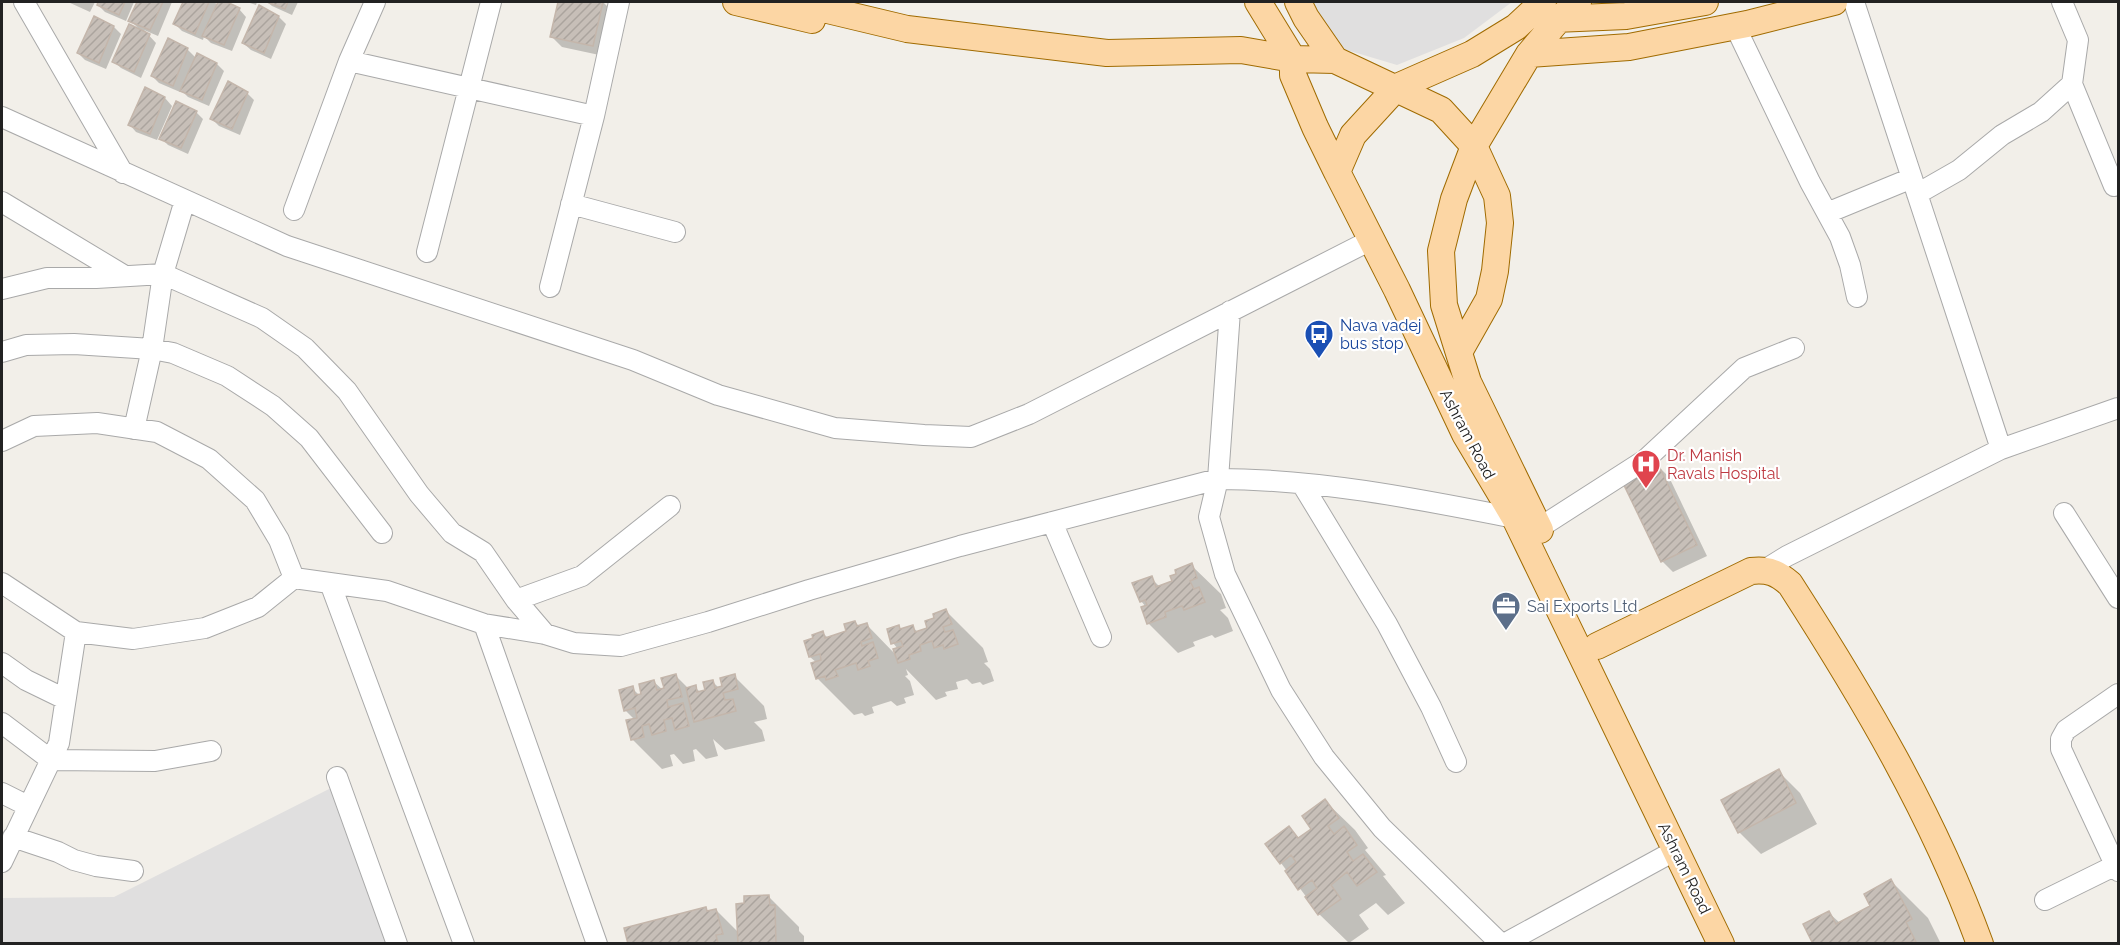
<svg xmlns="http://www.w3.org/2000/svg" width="2120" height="945" font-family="Raleway,sans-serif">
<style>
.residential{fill:#e0dfdf}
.shadow{fill:#0003}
.building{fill:url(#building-hatch);stroke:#c4b6ab;stroke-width:1.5}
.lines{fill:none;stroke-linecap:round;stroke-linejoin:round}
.minor-casing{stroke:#a9a9a9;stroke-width:22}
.major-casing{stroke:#a06b00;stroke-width:28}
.minor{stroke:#fff;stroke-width:20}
.major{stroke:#fcd6a4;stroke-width:26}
.labels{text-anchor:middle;stroke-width:4.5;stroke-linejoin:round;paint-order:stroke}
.transit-label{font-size:16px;fill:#164399;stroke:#fff;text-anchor:start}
.street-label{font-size:16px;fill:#222;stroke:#fff}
.health-label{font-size:16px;fill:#be3a42;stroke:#fff;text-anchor:start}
.service-label{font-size:16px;fill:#4e5e75;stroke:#fff;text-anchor:start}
</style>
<defs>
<pattern id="building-hatch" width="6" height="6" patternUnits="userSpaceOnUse" patternTransform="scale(1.5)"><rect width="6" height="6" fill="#c7bfb8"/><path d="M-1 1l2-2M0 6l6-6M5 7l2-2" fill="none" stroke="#aba49e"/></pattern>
</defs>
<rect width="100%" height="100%" fill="#f2efe9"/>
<path class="residential" d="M1309 2H1512L1464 38 1397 65 1340 48Z
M331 788 396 943H2V898L114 897Z"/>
<path class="shadow" d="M68 2H95L90 12Z
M100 2H134L126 21 105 12 98 5Z
M138 2H172L158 36 144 30 156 43 141 78 121 68 113 61 141 31 130 20Z
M185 2H214L218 5 219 2H223L239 9 246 17 232 51 211 43 204 36 203 40 182 31 175 24Z
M247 2H257L256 5Z
M267 2H298L292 15 272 6Z
M559 2H603L613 12 604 56 562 47 551 36Z
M279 17 286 24 271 59 251 50 243 43Z
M94 18 114 27 121 34 106 69 85 60 78 53Z
M168 40 188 50 196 58 197 55 217 64 224 71 209 106 188 97 181 90 180 92 159 83 152 76Z
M145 89 165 98 172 106 157 140 136 132 129 124Z
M247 93 254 100 240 135 219 126 212 119Z
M196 112 203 119 188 154 168 145 161 138Z
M1658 466 1669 477 1707 556 1673 572 1662 561Z
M1191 565 1221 594 1226 608 1220 610 1228 618 1233 631 1215 638 1212 635 1193 642 1195 646 1178 653 1148 623 1146 607 1141 601 1151 578 1160 587 1174 582Z
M946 611 983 648 988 662 984 663 990 669 994 681 983 685 980 682 972 684 967 679 956 682 958 689 945 692 947 696 936 700 906 669 908 675 905 676 910 681 914 695 904 698 906 703 897 706 891 701 872 707 874 713 865 716 862 713 854 715 817 678V663L810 657 823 633 828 638 848 632 855 622 860 627 867 625 896 655 898 649 893 643 899 627 902 630 912 627 918 632 929 628 936 619Z
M676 676 688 688 695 687 701 693 707 691 712 681 719 688 724 687 734 676 764 706 767 719 754 722 762 730 765 741 725 750 713 739 718 756 706 759 696 749 693 750 695 761 683 764 674 754 670 755 673 766 662 769 632 739 635 720 625 710 632 688 640 696 654 682 663 690Z
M1778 771 1800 793 1817 824 1761 854 1739 832Z
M1325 801 1355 830 1368 848 1365 850 1386 875 1383 876 1405 903 1388 915 1376 903 1359 915 1369 929 1349 943 1319 914 1281 863 1289 828 1300 839 1313 829Z
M1891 881 1928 918 1941 944H1815L1829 913 1840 923 1872 907Z
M769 897 799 927V931L804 936V944H629L705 908 709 912 716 910 739 933 745 905Z"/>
<path class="building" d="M98 2H125L119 15 97 5Z
M137 2H163L150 30 128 21Z
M183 2H209L195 34 173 24Z
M218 2H227L240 8 224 45 202 36Z
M267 2H288L285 9Z
M558 2H603L593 46 550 37Z
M259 5 279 16 264 53 242 43Z
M94 16 114 26 99 63 77 53Z
M129 24 150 34 134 72 112 62Z
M168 38 188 48 173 86 151 76Z
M197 53 217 63 202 100 180 91Z
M228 81 248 92 232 129 210 119Z
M145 87 165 97 150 134 128 125Z
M176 101 197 111 181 148 159 139Z
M1658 464 1697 545 1661 562 1622 481Z
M1192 563 1197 578 1190 581 1194 589 1199 587 1205 602 1184 610 1182 606 1165 612 1166 617 1147 624 1141 607 1147 605 1145 600 1140 602 1132 583 1152 576 1156 587 1172 581 1170 576 1176 574 1175 570Z
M946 609 952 624 943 627 945 632 953 630 958 644 944 649 943 645 934 648 932 641 920 645 921 651 909 655 910 659 898 663 893 649 903 646 901 641 891 644 887 629 899 625 900 629 913 625 915 632 927 628 925 621 934 618 933 614Z
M855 621 857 626 867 623 872 638 861 642 862 646 873 642 878 658 868 661 870 666 858 670 856 663 835 670 838 676 826 680 825 676 816 679 811 663 821 660 820 654 809 657 804 641 813 638 812 635 823 631 825 638 846 631 844 624Z
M676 674 682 697 667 700 668 707 683 703 689 726 675 730 672 718 664 720 666 731 652 735 649 724 642 726 644 737 631 740 626 720 637 718 635 708 624 711 619 690 633 686 635 695 641 694 639 684 654 680 657 690 664 688 661 678Z
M735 674 738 689 723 693 725 700 733 699 736 711 694 722 686 688 696 685 697 692 705 690 703 682 713 680 715 688 722 686 720 678Z
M1779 769 1796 803 1738 833 1721 800Z
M1325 799 1339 818 1328 826 1334 834 1344 826 1357 845 1347 852 1353 861 1363 854 1377 872 1357 886 1347 872 1331 885 1341 899 1318 915 1305 897 1317 888 1312 880 1298 890 1285 871 1296 862 1291 855 1280 864 1265 844 1289 826 1298 838 1311 829 1302 816Z
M1891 879 1912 919 1906 922 1916 942 1813 944 1803 924 1829 911 1836 924 1870 906 1864 894Z
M769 895 770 905H775L776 944H738L736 904 744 903V896Z
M706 907 707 911 716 909 723 934 716 935 718 943 628 944 624 928Z"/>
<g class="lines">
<g class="minor-casing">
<path id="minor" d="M24 2 123 173
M1854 2 2001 449
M1735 26 1810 182 1840 237 1850 265 1857 297
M349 61 375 2
M2072 84 2114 186
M2 117 287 246 633 360 718 395 835 428 924 435 971 437 1029 414 1371 240
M1917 194 1959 170 2002 135 2041 112 2072 84 2078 40 2062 2
M2 202 125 276
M571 204 675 232
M294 210 349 61 594 116
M1827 213 1912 178
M427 252 491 2
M550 287 594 116 619 2
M2 289 47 278H96L163 274 262 318 305 348 347 391 419 494 452 533 483 552 516 600 545 634
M1230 311 1218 479 1209 517 1225 574 1281 690 1324 757 1382 828 1501 944
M2 352 26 345 74 344 152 349 173 353 227 376 273 406 309 438 382 533
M134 429 152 349 163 274 185 200
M2 441 34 426 97 423 157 432 209 459 255 500 279 540 294 578
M1302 484 1387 624 1431 707 1456 762
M2064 513 2118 598
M1052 522 1101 637
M1539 528 1645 460 1744 368 1794 348
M1766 569 1787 556 2001 449 2118 408
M2 583 76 632 133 639 205 628 258 607 294 578 387 591 484 624 545 634 574 643 621 646 708 622 809 590 960 546 1218 479C1318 479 1418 499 1515 518
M330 583 464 944
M516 600 582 576 670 506
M484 624 597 944
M2 663 26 680 65 699
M2118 694 2066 730 2061 739V749L2118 871
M2 723 51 760 155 761 211 751
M337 777 397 944
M2 793 28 806
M13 837 58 852 74 860 96 866 133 871
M2 862 59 743 76 632
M2045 900 2116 865
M1504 944 1676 850"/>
</g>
<g class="major-casing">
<path id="major" d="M736 2 812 20
M794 2 907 29 1107 53 1241 50 1293 59 1335 60 1441 110 1474 146 1497 196 1500 223 1495 271 1489 299 1459 352
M1258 2 1293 59V75L1315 127 1337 172
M1298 2 1306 18 1335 60
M1543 2 1516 27 1472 54 1397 87 1353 135 1337 172 1397 290 1465 434 1515 518 1721 944
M1555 19 1626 16 1705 2
M1529 54 1629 47 1747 24 1834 2
M1540 530 1468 382 1444 305 1441 251 1454 199 1474 146 1529 54 1559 19 1578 2
M1597 646 1751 571C1769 569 1777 573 1790 584 1864 699 1933 815 1980 944"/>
</g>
<use href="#minor" class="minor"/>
<use href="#major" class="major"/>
</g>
<defs>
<g id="bus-pin" transform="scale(1.5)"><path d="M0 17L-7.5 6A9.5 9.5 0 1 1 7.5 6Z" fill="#1a4fb4" stroke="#fff"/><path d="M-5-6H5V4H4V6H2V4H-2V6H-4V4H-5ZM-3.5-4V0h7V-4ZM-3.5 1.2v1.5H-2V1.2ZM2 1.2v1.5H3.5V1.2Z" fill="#fff"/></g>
<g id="hospital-pin" transform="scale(1.5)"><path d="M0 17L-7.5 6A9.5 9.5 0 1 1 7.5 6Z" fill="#e0444e" stroke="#fff"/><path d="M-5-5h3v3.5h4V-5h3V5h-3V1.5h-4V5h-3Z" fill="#fff"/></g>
<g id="office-pin" transform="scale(1.5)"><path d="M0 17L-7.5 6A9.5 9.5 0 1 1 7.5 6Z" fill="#5c6f8a" stroke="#fff"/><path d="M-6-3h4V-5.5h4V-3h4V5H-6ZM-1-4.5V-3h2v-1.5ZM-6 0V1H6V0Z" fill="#fff"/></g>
</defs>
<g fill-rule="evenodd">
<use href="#bus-pin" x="1319" y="334"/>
<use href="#hospital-pin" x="1646" y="464"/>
<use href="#office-pin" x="1506" y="606"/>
</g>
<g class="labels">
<g class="transit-label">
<text x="1340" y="331">Nava vadej<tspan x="1340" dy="18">bus stop</tspan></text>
</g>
<g class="street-label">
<text transform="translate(1468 434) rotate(62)" y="6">Ashram Road</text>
<text transform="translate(1685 868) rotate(64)" y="6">Ashram Road</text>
</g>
<g class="health-label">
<text x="1667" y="461">Dr. Manish<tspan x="1667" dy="18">Ravals Hospital</tspan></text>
</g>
<g class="service-label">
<text x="1527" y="612">Sai Exports Ltd</text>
</g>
</g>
<rect width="2120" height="945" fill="none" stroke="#222222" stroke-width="6"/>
</svg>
